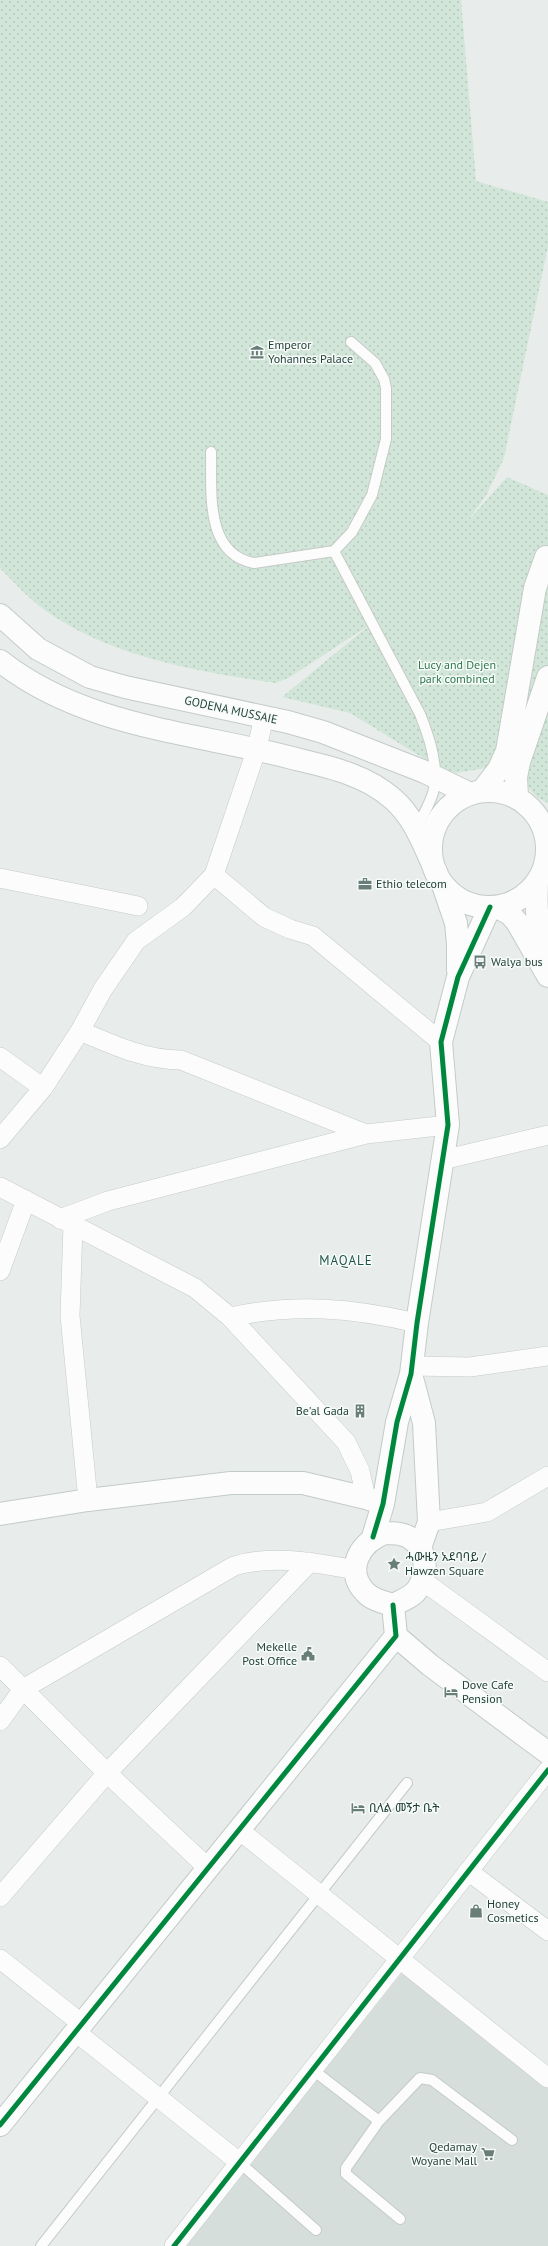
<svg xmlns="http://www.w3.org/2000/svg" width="548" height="2246" font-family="'PT Sans','Noto Sans Ethiopic',sans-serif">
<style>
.built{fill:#d6dedb}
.park{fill:url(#park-dots)}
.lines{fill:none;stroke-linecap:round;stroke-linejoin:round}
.lane-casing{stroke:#c5cac8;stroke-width:12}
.street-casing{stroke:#c5cac8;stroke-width:20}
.secondary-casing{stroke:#c3cbc8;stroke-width:24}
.lane{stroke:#fcfcfc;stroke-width:10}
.street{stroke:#fcfcfc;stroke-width:19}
.secondary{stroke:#fcfcfc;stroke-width:22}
.cycleway-casing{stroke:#f7fbf9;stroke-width:8}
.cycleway{stroke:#00873e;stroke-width:5}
.labels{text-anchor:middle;stroke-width:3;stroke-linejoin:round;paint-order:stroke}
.poi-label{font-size:12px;fill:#24423a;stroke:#f7fbf9;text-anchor:start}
.park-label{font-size:12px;fill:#2d7a4b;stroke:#f7fbf9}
.street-label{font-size:12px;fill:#24423a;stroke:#f7fbf9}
.neighbourhood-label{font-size:13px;letter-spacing:1px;fill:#1f5548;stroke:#f7fbf9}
</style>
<defs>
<pattern id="park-dots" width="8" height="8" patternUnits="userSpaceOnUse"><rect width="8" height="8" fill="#d1e6d8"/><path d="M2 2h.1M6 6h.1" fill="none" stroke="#b3c6ba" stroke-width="1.8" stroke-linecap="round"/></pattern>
</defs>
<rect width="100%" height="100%" fill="#e8edeb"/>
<path class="built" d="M405 1969 548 2084V2246H184Z"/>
<path class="park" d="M0 0H461L476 181 548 202V246L504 458 487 494 468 521 507 477 548 495V803L538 798 531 791 528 785 516 777 486 768 456 773 433 764 350 713 282 697 371 624 290 677 276 683C199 672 111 657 46 611 29 599 15 583 0 568Z"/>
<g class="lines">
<g class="lane-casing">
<path id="lane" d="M211 452C212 490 204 554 254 563L334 551 352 532 372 495 386 439V388L384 379 375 363 351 342
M334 551 420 714C429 736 440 769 433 793 429 805 422 818 416 829
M313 2070 379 2121
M239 2162 316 2230
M400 2219 346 2174V2168L379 2121 420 2078 432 2080 512 2140
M41 2246 407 1783"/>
</g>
<g class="street-casing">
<path id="street" d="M214 875 264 917 290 929 313 936 441 1042
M0 878 138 906
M80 1031C113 1045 145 1060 181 1060L366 1134
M0 1057 43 1088
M0 1139 43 1088 80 1031 103 989 136 941 183 907 214 875 257 748 264 717
M442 1160 548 1135
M0 1187 195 1288 230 1317 346 1442 360 1471 366 1498
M60 1219 108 1201 366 1134 448 1125
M73 1225 70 1316 88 1500
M0 1271 26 1200
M230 1317C295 1303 353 1308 417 1323
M412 1366 470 1367 548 1356
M429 1522 487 1512 548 1476
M423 1581 548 1672
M0 1666 107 1773 208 1868
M0 1721 23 1689 234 1566C274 1554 316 1563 356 1570
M239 1830 548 2078
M468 1871 548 1931
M0 1897 107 1773 310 1562
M0 1959 82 2024
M76 2032 239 2162
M174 2246 548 1770"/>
</g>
<g class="secondary-casing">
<path id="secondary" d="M0 615 38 649 90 677 125 687 288 722 323 732 425 772 470 794
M0 661C85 728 195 732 296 759 330 767 366 775 393 799 415 818 425 848 437 874
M431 849a58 58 0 1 1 116 0a58 58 0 1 1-116 0Z
M482 791 499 769 507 751 535 588 546 557
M517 797 516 777 519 762 548 677
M537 882C536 909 535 920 548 944
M443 885 456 923 458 944V970
M497 907 510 914 517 922 548 976
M411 1374 424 1423 429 1522 420 1548
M0 1514 88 1500 231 1483H303L366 1498 383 1504
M385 1533C390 1533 395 1533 400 1534 426 1539 431 1572 417 1590 412 1597 401 1601 393 1605 383 1602 372 1600 365 1592 344 1570 360 1542 385 1533Z
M373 1537 383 1504 397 1422 411 1374 417 1323 448 1125 441 1042 458 977 490 907
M396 1636 430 1665 548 1753
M0 2125 396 1636 393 1605"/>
</g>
<use href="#lane" class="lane"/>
<use href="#street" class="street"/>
<use href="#secondary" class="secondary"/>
<g class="cycleway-casing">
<path id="cycleway" d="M373 1537 383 1504 397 1422 411 1374 417 1323 448 1125 441 1042 458 977 490 907
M0 2125 396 1636 393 1605
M174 2246 548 1770"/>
</g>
<use href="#cycleway" class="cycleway"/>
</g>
<defs>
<g id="museum-bare" transform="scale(1.08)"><path d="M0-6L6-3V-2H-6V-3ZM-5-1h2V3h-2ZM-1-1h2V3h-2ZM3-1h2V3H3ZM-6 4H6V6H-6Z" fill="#697e78" stroke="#f7fbf9" stroke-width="2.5" paint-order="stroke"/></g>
<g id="office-bare" transform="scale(1.08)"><path d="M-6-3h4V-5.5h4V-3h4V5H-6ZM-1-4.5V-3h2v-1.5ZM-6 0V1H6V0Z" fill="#697e78" stroke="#f7fbf9" stroke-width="2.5" paint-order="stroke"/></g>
<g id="bus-bare" transform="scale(1.08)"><path d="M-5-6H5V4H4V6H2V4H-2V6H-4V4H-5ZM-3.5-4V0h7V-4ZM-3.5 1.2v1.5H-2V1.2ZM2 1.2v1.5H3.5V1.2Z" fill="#697e78" stroke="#f7fbf9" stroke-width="2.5" paint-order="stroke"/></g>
<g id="building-bare" transform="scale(1.08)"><path d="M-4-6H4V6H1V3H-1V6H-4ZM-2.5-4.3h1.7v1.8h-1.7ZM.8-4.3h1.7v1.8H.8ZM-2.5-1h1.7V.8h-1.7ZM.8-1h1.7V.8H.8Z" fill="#697e78" stroke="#f7fbf9" stroke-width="2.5" paint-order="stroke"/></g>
<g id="sight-bare" transform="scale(1.08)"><path d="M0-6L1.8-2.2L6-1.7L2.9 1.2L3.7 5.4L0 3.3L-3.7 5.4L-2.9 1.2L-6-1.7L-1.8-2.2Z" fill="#697e78" stroke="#f7fbf9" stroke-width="2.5" paint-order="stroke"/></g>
<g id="civic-bare" transform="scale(1.08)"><path d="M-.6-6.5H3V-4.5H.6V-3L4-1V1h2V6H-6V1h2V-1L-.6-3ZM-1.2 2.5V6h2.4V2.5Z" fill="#697e78" stroke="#f7fbf9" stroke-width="2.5" paint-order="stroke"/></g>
<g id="hotel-bare" transform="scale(1.08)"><path d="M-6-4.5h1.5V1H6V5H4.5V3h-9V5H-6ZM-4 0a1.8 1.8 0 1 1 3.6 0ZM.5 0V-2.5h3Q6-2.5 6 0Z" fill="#697e78" stroke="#f7fbf9" stroke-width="2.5" paint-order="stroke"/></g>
<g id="shop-bare" transform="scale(1.08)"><path d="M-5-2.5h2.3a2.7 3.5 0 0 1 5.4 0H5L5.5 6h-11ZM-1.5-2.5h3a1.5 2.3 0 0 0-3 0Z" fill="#697e78" stroke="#f7fbf9" stroke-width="2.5" paint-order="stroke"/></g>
<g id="supermarket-bare" transform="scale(1.08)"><path d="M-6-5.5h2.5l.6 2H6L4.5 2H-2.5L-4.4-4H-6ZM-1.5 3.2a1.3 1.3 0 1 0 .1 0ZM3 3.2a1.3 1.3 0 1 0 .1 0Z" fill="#697e78" stroke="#f7fbf9" stroke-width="2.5" paint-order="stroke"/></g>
</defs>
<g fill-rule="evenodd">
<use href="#museum-bare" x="257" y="352"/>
<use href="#office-bare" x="365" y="884"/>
<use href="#bus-bare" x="480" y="962"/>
<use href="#building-bare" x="360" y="1411"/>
<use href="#sight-bare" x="394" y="1564"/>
<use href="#civic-bare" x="308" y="1654"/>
<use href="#hotel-bare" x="451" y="1692"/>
<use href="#hotel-bare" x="358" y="1808"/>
<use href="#shop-bare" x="476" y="1911"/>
<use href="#supermarket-bare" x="488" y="2154"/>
</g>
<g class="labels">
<g class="poi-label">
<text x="268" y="349">Emperor<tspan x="268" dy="14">Yohannes Palace</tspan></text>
<text x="376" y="888">Ethio telecom</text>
<text x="491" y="966">Walya bus</text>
<text x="349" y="1415" text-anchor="end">Be'al Gada</text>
<text x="405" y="1561">ሓውዜን አደባባይ /<tspan x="405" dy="14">Hawzen Square</tspan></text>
<text x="297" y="1651" text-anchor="end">Mekelle<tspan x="297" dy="14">Post Office</tspan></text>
<text x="462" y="1689">Dove Cafe<tspan x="462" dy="14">Pension</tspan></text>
<text x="369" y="1812">ቢላል መኝታ ቤት</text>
<text x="487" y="1908">Honey<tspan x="487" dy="14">Cosmetics</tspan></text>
<text x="477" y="2151" text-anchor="end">Qedamay<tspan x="477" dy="14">Woyane Mall</tspan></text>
</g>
<g class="park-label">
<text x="457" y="669">Lucy and Dejen<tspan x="457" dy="14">park combined</tspan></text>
</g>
<g class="street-label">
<text transform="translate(231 710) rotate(12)" y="4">GODENA MUSSAIE</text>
</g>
<g class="neighbourhood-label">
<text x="346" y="1265">MAQALE</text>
</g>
</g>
</svg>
